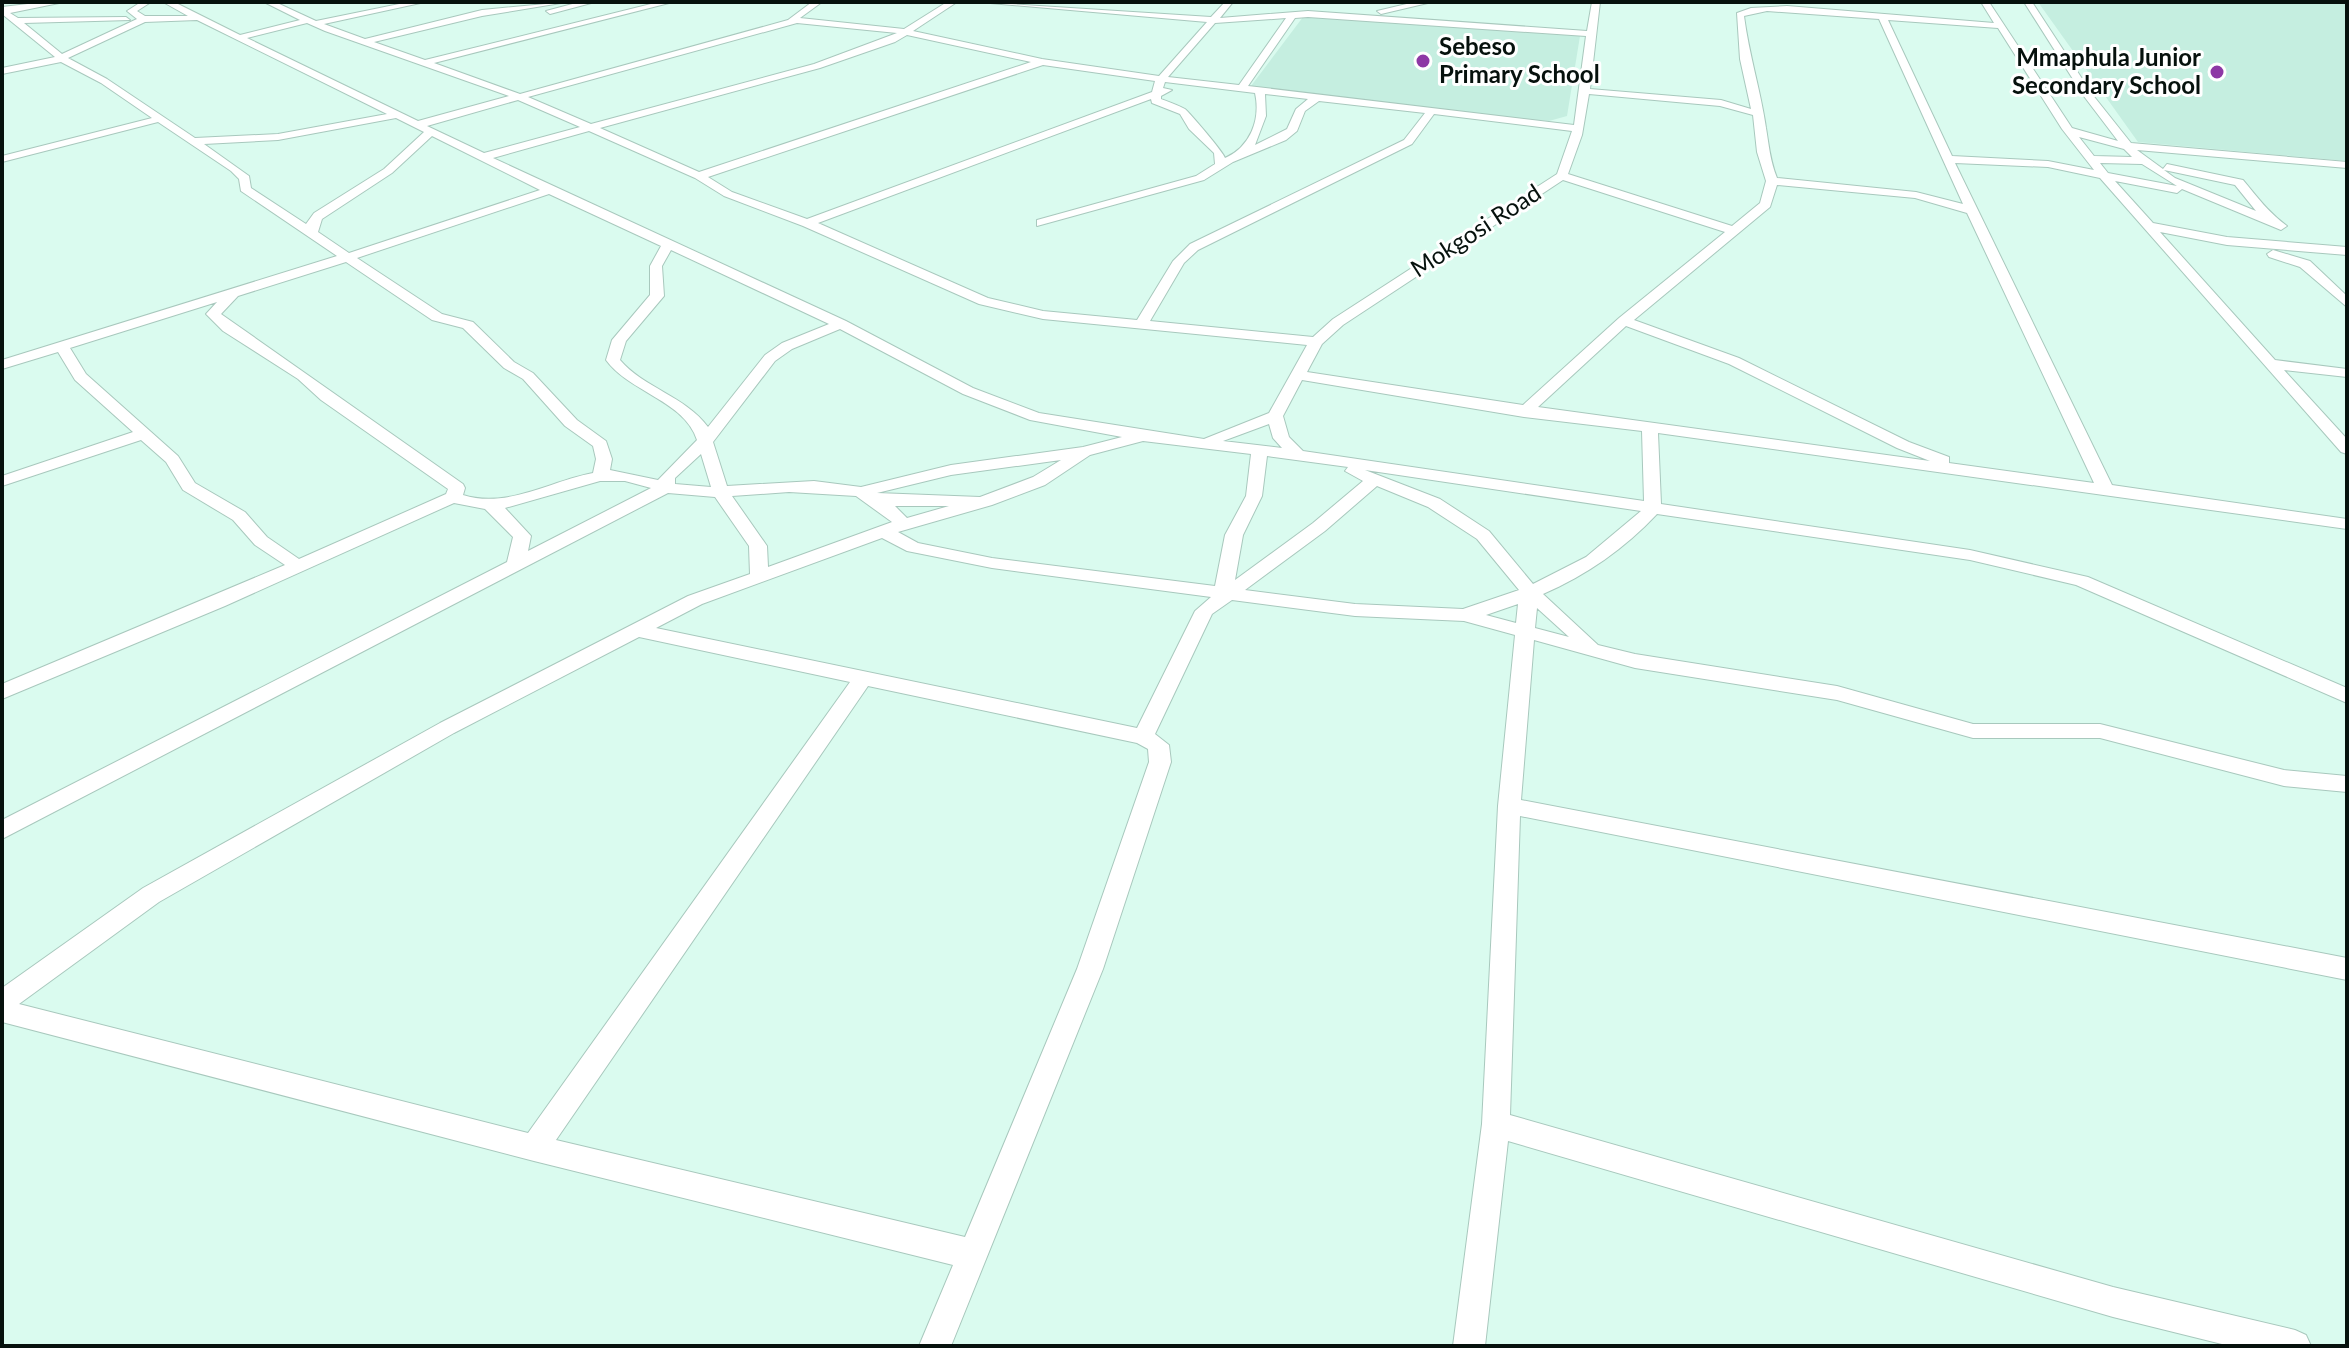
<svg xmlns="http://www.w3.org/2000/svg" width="2349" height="1348" font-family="Lato,sans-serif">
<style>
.built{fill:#c5eee0}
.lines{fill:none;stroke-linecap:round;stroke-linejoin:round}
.minor-casing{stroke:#a8c8bd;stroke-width:2}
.minor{fill:#fff;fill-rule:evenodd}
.poi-dot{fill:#8d38a5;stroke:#fff;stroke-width:3}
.labels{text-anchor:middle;stroke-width:6;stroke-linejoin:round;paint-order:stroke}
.far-poi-label{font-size:24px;font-weight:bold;fill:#06110d;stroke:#fff;text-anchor:start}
.far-street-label{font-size:24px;fill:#06110d;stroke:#fff}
</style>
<rect width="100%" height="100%" fill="#dafbef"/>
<path class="built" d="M2038 2H2347V161L2138 142Z
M1303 17 1580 36 1567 116 1549 121 1510 118 1251 86Z"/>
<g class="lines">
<g class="minor-casing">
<path id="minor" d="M45 2H64L10 13 18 18 126 17 130 20 24 23 62 54 137 19 127 11 141 2H151L137 11 145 16H188L163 2H174L240 35 300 20 264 2H275L316 21 409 2H425L324 24 365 39 482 10 567 2 482 16 374 42 425 60 659 2H673L434 63 520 94 788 20 812 2H822L800 18 904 29 947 2H957L913 31 1042 59 1159 76 1207 22 979 2 1211 17 1225 2H1233L1220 18 1308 11 1587 31 1592 2H1600L1590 89 1721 100 1751 109 1740 59 1737 13 1751 8 1787 6 1994 23 1981 2H1989L2072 128 2118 141 2083 95 2024 2H2032L2092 94 2131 143 2347 162V168L2137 150 2163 169 2167 164 2243 180C2258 198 2269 213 2287 226L2281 230 2182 189 2177 193 2115 181 2153 223 2227 237 2347 247V255L2227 245 2160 232 2275 360 2347 369V377L2284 370 2347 439V454L2341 452 2100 178 2048 167 1955 163 2112 485 2347 519V529L1658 433 1661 504 1970 550 2088 577 2347 688V703L2076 585 1970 560 1657 514C1625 548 1587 575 1543 594L1598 645 1635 654 1837 686 1973 724H2100L2284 770 2347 776V792L2284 786 2100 738H1973L1837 700 1635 668 1534 640 1521 800 2347 958V980L1520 816 1510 1115 2113 1287 2295 1330 2306 1335 2311 1346H2230L2113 1317 1508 1141 1485 1346H1453L1482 1124 1498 806 1515 635 1464 621 1355 616 1232 600 1212 614 1155 734 1169 745 1171 762 1103 969 951 1346H919L953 1265 534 1161 2 1022V988L143 888 440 723 688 596 750 574 749 546 715 497 668 493 2 839V820L507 562 513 537 485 509 454 503 225 606 2 699V684L285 565 255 545 233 520 183 490 166 462 141 440 2 486V476L133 432 75 380 58 352 2 369V360L337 256 241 191 239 179 231 171 158 122 2 162V156L152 118 101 83 61 62 2 74V68L55 57 2 14V7ZM1767 11 1879 19 1963 204 1916 192 1777 178C1770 161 1769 146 1766 128 1761 92 1749 55 1744 16ZM1308 17 1586 36 1574 125 1248 86 1295 18ZM1286 18 1239 85 1168 77 1215 23ZM197 20 387 114 278 134 195 138 107 79 68 58 145 22ZM1888 20 1998 28 2062 129 2094 170 2048 161 1952 156ZM307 23 325 31 509 96 418 121 247 38ZM797 23 897 33 814 64 591 124 528 97ZM907 35 1031 62 699 172 600 128 820 68 895 42ZM1043 65 1155 81 1152 92 807 219 732 192 708 177ZM1165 82 1255 93C1261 120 1250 147 1225 158 1224 153 1189 112 1185 109 1178 105 1169 102 1161 99V96L1172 90 1163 88ZM1265 94 1308 99 1296 109 1287 129 1255 145 1266 116ZM1589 94 1720 106 1753 115 1757 152 1766 181 1760 203 1732 226 1568 174 1582 135ZM1151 99 1152 103 1180 114 1189 129 1214 153 1215 164 1196 176 1037 220V226L1204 180 1233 162 1286 140 1297 131 1305 111 1319 101 1425 113 1404 140 1190 244 1173 261 1137 320 1043 311 988 298 818 223ZM518 100 580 127 484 153 427 126ZM1434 114 1572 131 1557 174 1333 319 1313 337 1150 321 1184 263 1198 250 1412 144ZM396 118 424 132 384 169 314 213 306 224 251 188 249 176 204 144 278 140ZM589 131 695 178 724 196 803 226 979 304 1043 319 1307 345 1269 413 1204 439 1039 413 973 388 846 321 493 158ZM432 136 540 190 349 253 318 232 322 219 392 173ZM2079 137 2124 149 2132 157 2094 156ZM2100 163 2142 164 2177 186 2108 173ZM2164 170 2235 185 2256 211 2175 178ZM1563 180 1725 232 1619 318 1523 405 1307 372 1322 344 1343 325ZM1777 185 1915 198 1967 213 2094 483 1949 463V457L1909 442 1739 358 1634 320 1770 207ZM549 194 661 246 650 266V295L612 340 606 360C629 392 685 401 697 440L658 480 610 470 612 459 606 441 577 420 533 373 514 362 473 322 442 314 357 258ZM671 250 829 324 782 343 765 355 708 427C685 396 644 388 620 360L626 341 664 296 662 266ZM346 262 432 320 463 328 504 368 523 379 565 426 593 446 596 459 593 473C550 481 507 509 463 495L465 488 463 484 221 314 238 296ZM217 302 206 314 223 331 298 379 321 400 448 489 446 494 299 559 267 537 245 512 195 483 178 456 86 374 70 348ZM1626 326 1729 364 1897 448 1930 461 1538 407ZM840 329 963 394 1030 420 1122 437 1083 447 951 465 861 487 814 481 727 486 713 442 775 361 792 349ZM1302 380 1524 417 1642 431 1644 501 1303 451 1289 437 1283 416ZM1269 424 1273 438 1282 448 1223 441ZM1143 441 1251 454 1246 496 1225 535 1215 586 992 558 918 543 898 532 992 505 1045 485 1090 455ZM701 454 711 487 675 484V478ZM1267 456 1348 467 1345 471 1363 481 1313 523 1235 580 1243 535 1262 496ZM1061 460 1033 477 980 497 877 493 951 475ZM1365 470 1641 511 1586 557 1533 584 1489 531 1440 499ZM600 481H625L651 488 528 551 531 536 505 508ZM1377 486 1428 507 1477 539 1519 590 1463 609 1355 604 1245 590 1325 531ZM789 492 856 496 892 522 768 567 767 546 732 496ZM895 506H949L907 518ZM882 538 907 551 992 568 1211 597 1195 611 1137 728 656 628 702 604ZM1518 604 1516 623 1486 615ZM1537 608 1569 637 1535 628ZM639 637 850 682 528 1133 19 1004 159 902 454 733ZM868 686 1137 743 1148 749 1149 762 1077 969 965 1237 556 1140Z
M580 2H595L550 14 546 11Z
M1415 2H1432L1381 14 1377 11Z
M2273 250 2310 261 2347 296V307L2300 267 2269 257 2267 254Z"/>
</g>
<use href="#minor" class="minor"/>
</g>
<g class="poi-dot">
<circle cx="1423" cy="61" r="8"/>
<circle cx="2217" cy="72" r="8"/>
</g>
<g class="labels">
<g class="far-poi-label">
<text x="1439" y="55">Sebeso<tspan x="1439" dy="28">Primary School</tspan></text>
<text x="2201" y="66" text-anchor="end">Mmaphula Junior<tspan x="2201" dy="28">Secondary School</tspan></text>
</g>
<g class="far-street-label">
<text transform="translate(1476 231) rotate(-33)" y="8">Mokgosi Road</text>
</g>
</g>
<rect width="2349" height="1348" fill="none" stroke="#06110d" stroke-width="8"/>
</svg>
